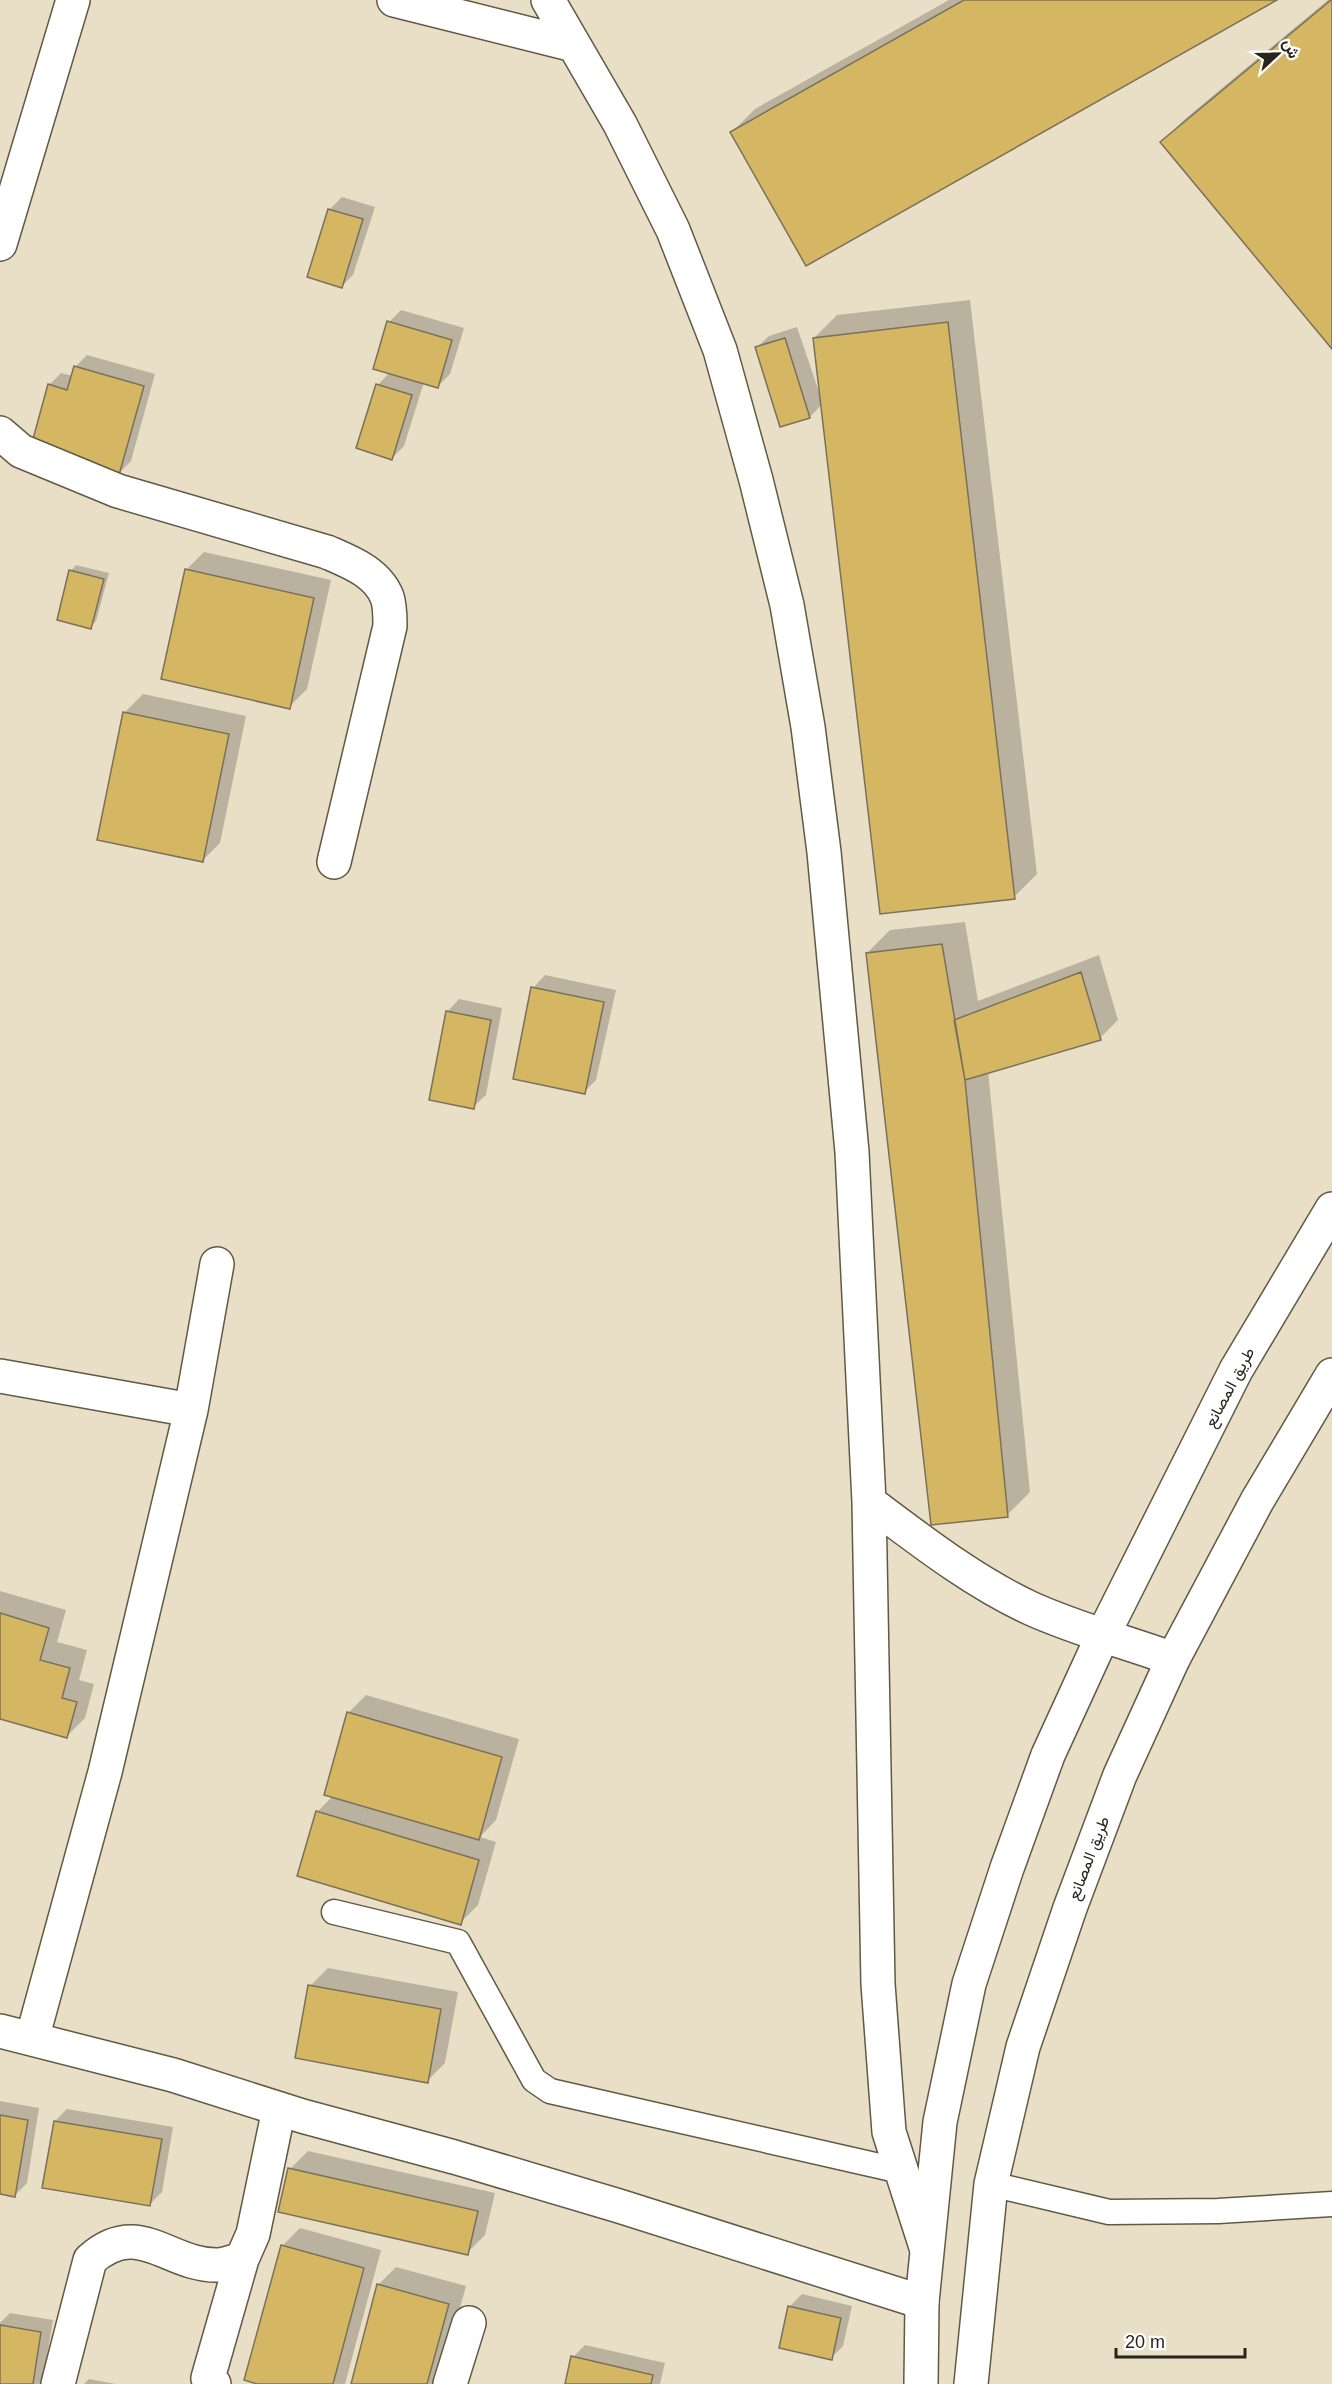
<svg xmlns="http://www.w3.org/2000/svg" width="1332" height="2384" font-family="Arial,Vazirmatn,sans-serif">
<style>
.shadow{fill:#0003}
.building{fill:#d5b663;stroke:#79715a;stroke-width:1.5}
.lines{fill:none;stroke-linecap:round;stroke-linejoin:round}
.service-casing{stroke:#615943;stroke-width:27}
.minor-casing{stroke:#615943;stroke-width:36}
.primary-casing{stroke:#615943;stroke-width:36}
.service{stroke:#fff;stroke-width:24}
.minor{stroke:#fff;stroke-width:33}
.primary{stroke:#fff;stroke-width:33}
.labels{text-anchor:middle;stroke-width:4.5;stroke-linejoin:round;paint-order:stroke}
.street-label{font-size:16px;fill:#29251c;stroke:#fff}
</style>
<rect width="100%" height="100%" fill="#e9dfc6"/>
<path class="shadow" d="M949 0H1274L732 132 755 109Z
M1328 0H1332V347L1162 142 1185 119Z
M342 197 375 207 353 275 341 287 329 210Z
M970 300 1037 874 1014 897 822 404 810 417 781 426 756 348 769 336 797 327 821 398 814 338 837 315Z
M401 310 464 328 450 374 438 386 424 382 404 446 392 458 378 385 390 372 389 322Z
M87 355 155 374 131 461 119 473 49 385 61 373 73 376 75 367Z
M204 552 331 580 307 689 289 707 186 570Z
M76 565 109 573 96 621 90 627 71 571Z
M143 694 246 716 220 843 202 861 125 712Z
M965 922 978 1001 1099 955 1118 1020 1100 1038 988 1071 1030 1492 1007 1515 867 953 890 930Z
M545 975 616 990 596 1080 584 1092 533 988Z
M459 999 502 1008 486 1095 473 1107 447 1012Z
M0 1591 66 1610 57 1642 87 1650 79 1680 94 1684 85 1718 67 1736 0 1717Z
M366 1695 519 1739 496 1820 480 1837 496 1842 478 1905 460 1923 317 1812 333 1796 348 1713Z
M328 1968 458 1992 445 2063 427 2081 310 1986Z
M0 2101 39 2108 27 2183 15 2195 0 2193Z
M67 2109 173 2127 162 2192 150 2204 55 2121Z
M308 2151 495 2193 485 2235 467 2253 290 2169Z
M300 2228 381 2250 345 2384H263L282 2246Z
M396 2267 466 2286 439 2384H353L378 2285Z
M802 2294 852 2306 843 2346 831 2358 790 2306Z
M10 2313 53 2320 43 2381 40 2384H0V2323Z
M585 2345 665 2363 660 2384H566L573 2357Z
M89 2379 116 2384H84Z"/>
<path class="building" d="M964 0H1277L806 266 730 132Z
M1331 0H1332V349L1160 142Z
M328 209 363 219 342 288 307 277Z
M387 321 452 340 438 388 373 369Z
M948 322 1015 899 880 914 813 338Z
M785 338 810 418 780 427 755 347Z
M74 366 144 386 119 475 30 450 48 384 67 390Z
M376 384 412 395 392 460 356 448Z
M185 569 314 598 290 709 161 679Z
M69 570 104 579 91 629 57 620Z
M123 712 229 734 203 862 97 840Z
M942 944 965 1080 1008 1517 931 1525 866 953Z
M1081 972 1101 1040 965 1080 954 1020Z
M531 987 604 1002 585 1094 513 1079Z
M446 1011 491 1020 474 1109 429 1100Z
M0 1613 49 1628 40 1660 70 1668 62 1698 77 1702 67 1738 0 1719Z
M347 1712 502 1757 479 1840 324 1795Z
M316 1811 479 1860 461 1925 297 1876Z
M308 1985 441 2009 428 2083 295 2058Z
M0 2115 28 2120 15 2197 0 2194Z
M54 2121 162 2139 150 2206 42 2188Z
M288 2168 478 2211 468 2255 278 2212Z
M281 2245 364 2268 333 2384H257L244 2380Z
M377 2284 449 2304 427 2384H351Z
M788 2306 841 2318 832 2360 779 2348Z
M0 2325 41 2332 33 2384H0Z
M571 2356 653 2375 651 2384H565Z"/>
<g class="lines">
<g class="service-casing">
<path id="service" d="M334 1912 458 1942 534 2080 550 2091 901 2171
M991 2184 1109 2212 1218 2211 1332 2204"/>
</g>
<g class="minor-casing">
<path id="minor" d="M394 0 574 45
M548 0 620 124 673 230 720 350 756 480 787 605 808 727 824 852 852 1152 869 1502 878 1984 889 2132 926 2247
M0 244 73 0
M0 433 21 451 118 491 327 552C350 562 377 572 387 597 390 605 390 617 390 626L334 862
M0 1376 191 1410
M869 1502C920 1540 972 1581 1030 1608 1076 1629 1126 1642 1173 1659
M0 2031 173 2075 302 2116 454 2157 619 2206 922 2302
M32 2039 105 1772 191 1410 217 1264
M58 2384 90 2260C139 2216 169 2267 219 2265 226 2264 235 2261 242 2259L253 2234 279 2109
M214 2384 208 2378 242 2259
M450 2384 469 2323"/>
</g>
<g class="primary-casing">
<path id="primary" d="M921 2384 922 2302 940 2122 969 1984 1007 1868 1048 1755 1103 1635 1236 1370 1332 1209
M971 2384 991 2184 1023 2047 1070 1908 1120 1775 1173 1659 1257 1501 1332 1375"/>
</g>
<use href="#service" class="service"/>
<use href="#minor" class="minor"/>
<use href="#primary" class="primary"/>
</g>
<g class="labels">
<g class="street-label">
<text transform="translate(1229 1387) rotate(-62)" y="6">طريق المصانع</text>
<text transform="translate(1088 1858) rotate(-69)" y="6">طريق المصانع</text>
</g>
</g>
<g transform="translate(1278 54) rotate(68)" stroke="#ffffff" stroke-width="4.5" paint-order="stroke">
<path d="M0-4.5L10 22L0 15L-10 22Z" fill="#29251c"/>
<text y="-9" font-size="16" font-weight="bold" text-anchor="middle" fill="#29251c">ش</text>
</g>
<path d="M1116 2348v9h129v-9" fill="none" stroke="#29251c" stroke-width="3"/>
<text x="1125" y="2348" font-size="18" fill="#29251c" stroke="#ffffff" stroke-width="4.5" paint-order="stroke">20 m</text>
</svg>
